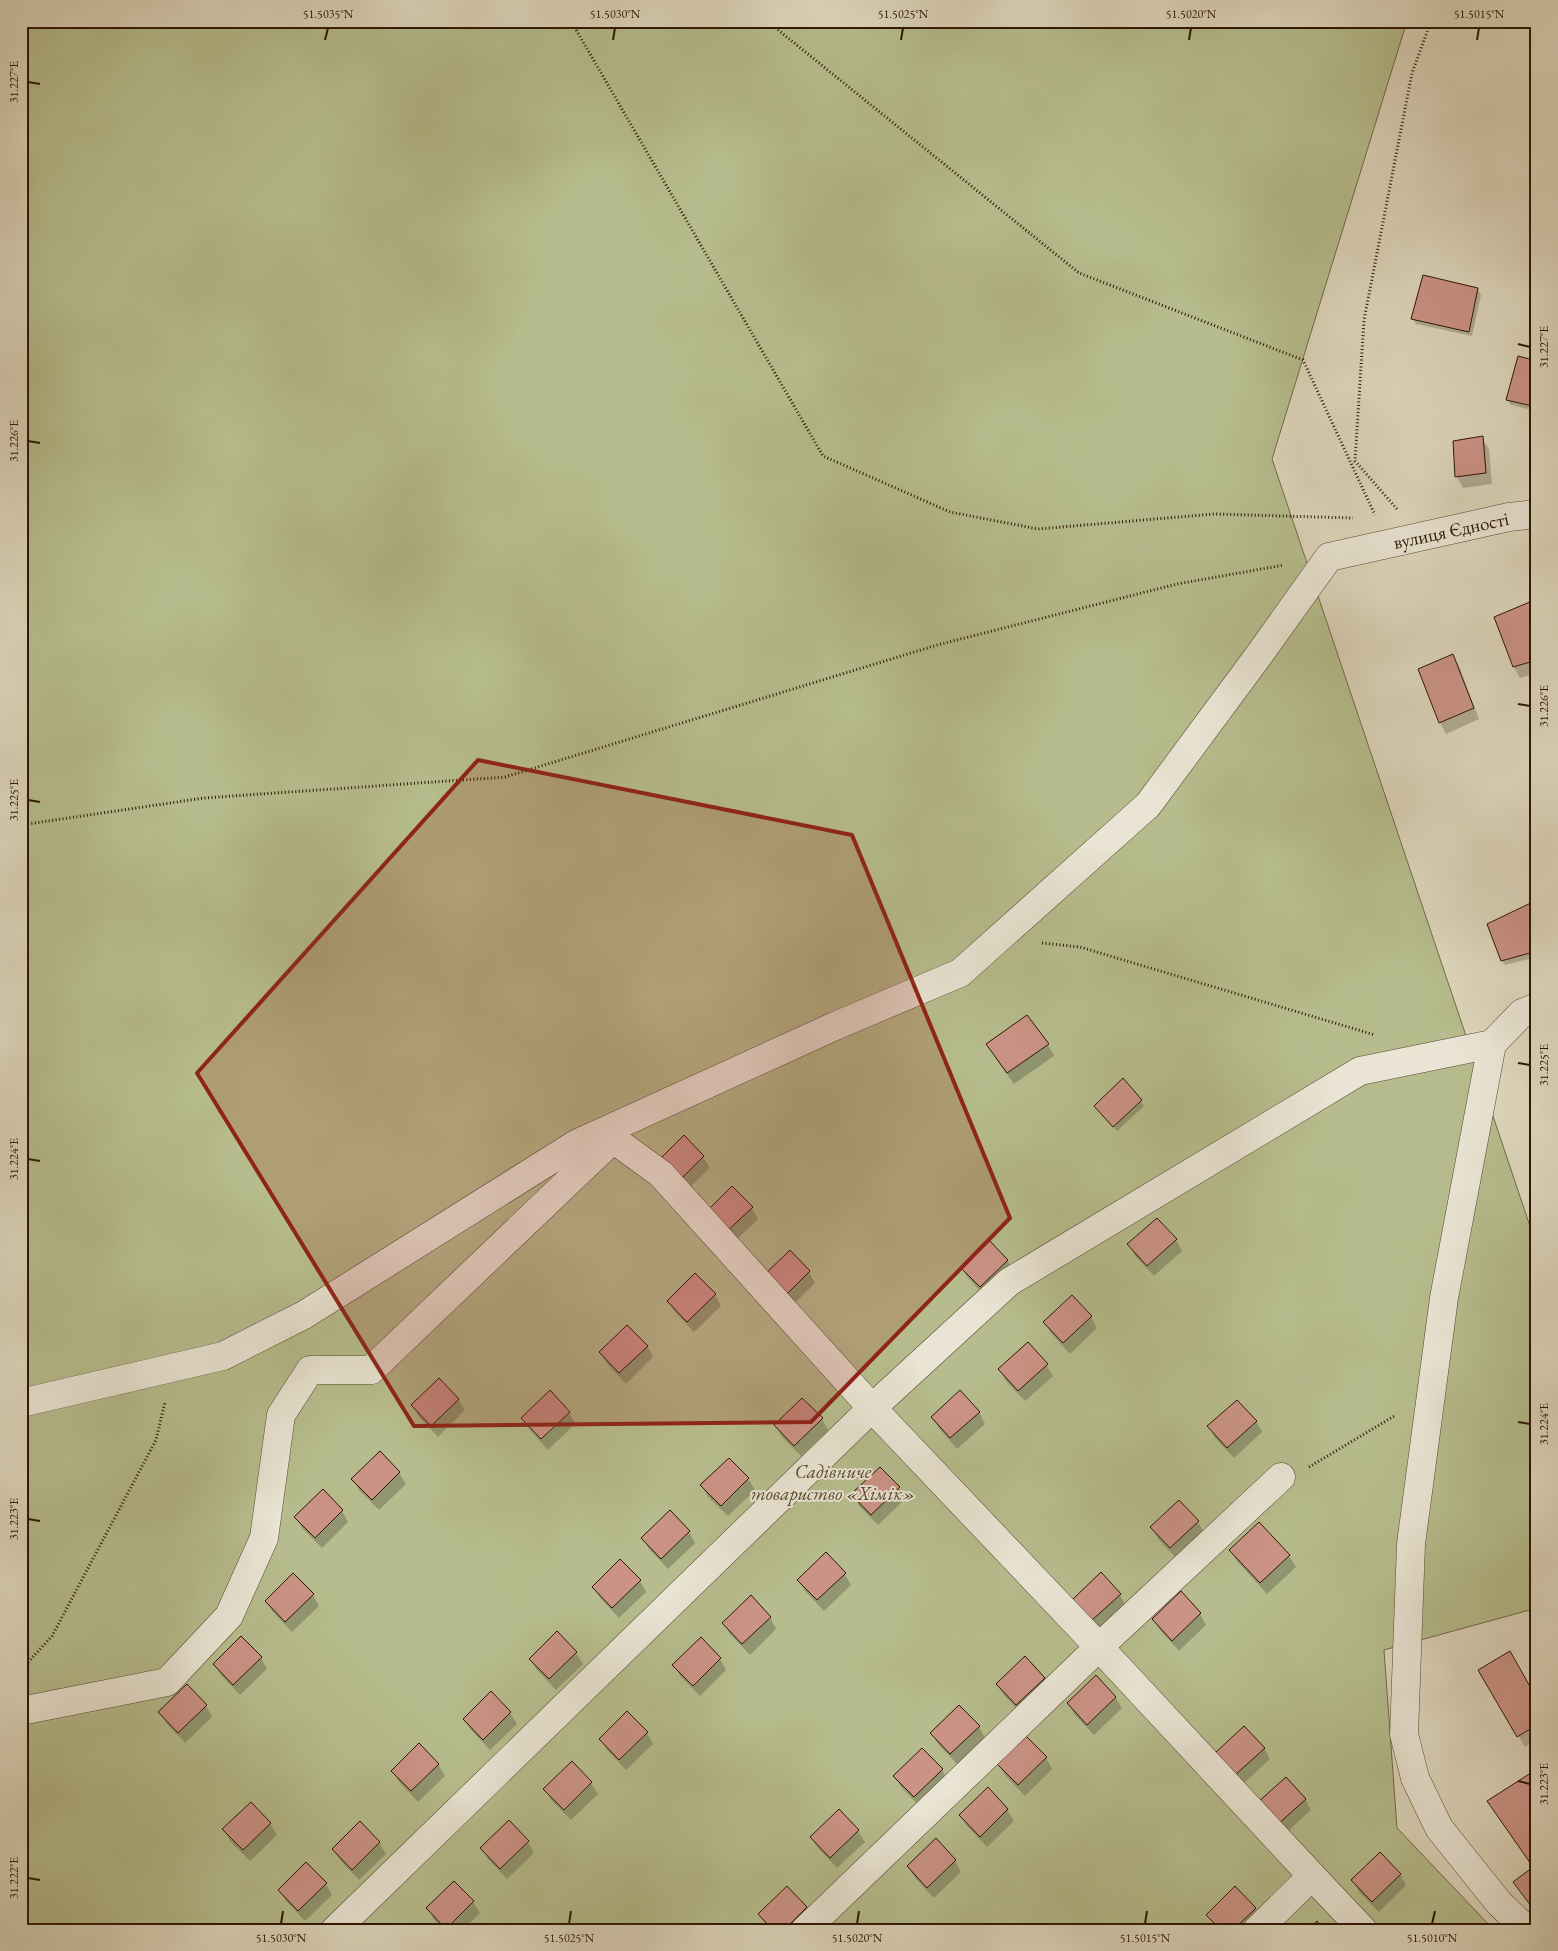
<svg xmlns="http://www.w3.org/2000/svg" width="1558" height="1951" font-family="'EB Garamond',serif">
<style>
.green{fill:#b6bc8d;stroke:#716948}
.shadow{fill:#0003}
.building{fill:#cb9386;stroke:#2c1604}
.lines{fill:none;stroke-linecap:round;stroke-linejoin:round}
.minor-casing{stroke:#584632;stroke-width:29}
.path{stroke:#2c1604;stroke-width:3;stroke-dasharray:1 2.5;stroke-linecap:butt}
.minor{stroke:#e9e4d3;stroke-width:28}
.marked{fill:#8f2418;fill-opacity:0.2;stroke:#8f2418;stroke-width:4;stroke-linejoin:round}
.ticks{fill:none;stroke:#2c1604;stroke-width:2}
.labels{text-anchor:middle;stroke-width:4;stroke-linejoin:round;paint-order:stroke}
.street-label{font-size:19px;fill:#2c1604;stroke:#e9e4d3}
.park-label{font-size:19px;font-style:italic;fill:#55482d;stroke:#e9e4d3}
.neatline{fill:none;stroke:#2c1604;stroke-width:2}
.ticks-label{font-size:12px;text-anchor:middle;fill:#2c1604}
</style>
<rect width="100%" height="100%" fill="#ddd6bc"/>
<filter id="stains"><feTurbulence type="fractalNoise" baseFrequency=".004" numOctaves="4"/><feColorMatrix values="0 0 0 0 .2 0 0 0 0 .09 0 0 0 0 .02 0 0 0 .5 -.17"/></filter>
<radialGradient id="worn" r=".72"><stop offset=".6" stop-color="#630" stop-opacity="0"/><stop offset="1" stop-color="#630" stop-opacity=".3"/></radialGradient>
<path class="green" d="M21 21H1407L1272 459 1537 1247V1608L1384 1650 1397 1828 1494 1930H21Z"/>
<path class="shadow" d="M1478 290 1481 295 1472 336 1416 324 1413 319Z
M1537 362V411L1511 405 1508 400Z
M1482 438 1489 449 1492 484 1463 488 1457 477Z
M1537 600V673L1520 678 1514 667 1496 617Z
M1453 655 1459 666 1479 719 1446 734 1440 722Z
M1537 902V957L1505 965 1502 960Z
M1048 1045 1054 1056 1014 1084 994 1056Z
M1123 1080 1144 1106 1117 1131 1095 1106Z
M684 1137 703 1157 710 1168 683 1194 664 1174Z
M752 1208 758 1219 731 1245 712 1225Z
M1176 1240 1182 1251 1154 1276 1135 1256 1129 1245Z
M1007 1260 1014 1272 987 1298 968 1278 961 1267Z
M809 1272 815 1283 789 1309 769 1289Z
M715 1295 721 1306 694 1332 675 1312 668 1301Z
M1091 1317 1097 1328 1070 1354 1051 1333 1044 1322Z
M647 1346 653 1357 626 1384 607 1364 601 1353Z
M1046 1365 1053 1376 1025 1401 1006 1381 1000 1370Z
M458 1399 465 1410 438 1437 419 1417 413 1406Z
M569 1412 575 1424 548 1450 529 1429 523 1418Z
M979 1412 985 1424 957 1449 939 1428 932 1417Z
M822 1419 828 1430 801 1456 782 1437 776 1426Z
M1256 1421 1262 1432 1234 1458 1215 1438 1209 1427Z
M380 1453 399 1473 406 1484 379 1510 359 1490 353 1479Z
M729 1459 748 1479 755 1490 728 1516 708 1497 702 1485Z
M899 1488 905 1499 878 1525 859 1506 853 1494Z
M1179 1502 1198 1522 1204 1533 1177 1559 1158 1539 1152 1527Z
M342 1511 348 1522 322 1548 302 1528 296 1517Z
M1259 1523 1289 1556 1296 1567 1267 1594 1237 1561 1230 1550Z
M689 1532 695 1543 668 1569 649 1549 643 1538Z
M844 1573 851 1585 824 1611 805 1591 799 1580Z
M640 1581 646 1592 619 1618 600 1598 594 1587Z
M313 1595 319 1606 292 1632 273 1612 266 1601Z
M1120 1595 1126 1606 1098 1632 1080 1611Z
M1200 1614 1206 1625 1179 1651 1160 1630 1153 1619Z
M770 1617 776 1629 750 1655 730 1634 724 1623Z
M576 1653 583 1664 556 1690 537 1670 530 1659Z
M261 1658 267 1669 240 1695 221 1675 214 1664Z
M720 1659 726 1670 700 1696 680 1676 674 1665Z
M1480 1670 1537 1701V1740L1525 1747Z
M1044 1678 1051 1689 1023 1716 1004 1695 997 1684Z
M491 1693 510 1713 517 1724 490 1750 471 1730 464 1719Z
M1115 1697 1122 1708 1094 1735 1075 1715 1068 1703Z
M206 1706 212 1717 185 1743 166 1723 160 1712Z
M979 1727 985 1738 958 1765 938 1744 932 1733Z
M647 1733 653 1744 626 1770 607 1750 601 1739Z
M1264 1748 1270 1759 1242 1785 1223 1765Z
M1046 1758 1052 1769 1025 1796 1005 1775 999 1764Z
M438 1764 445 1776 418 1802 399 1782 393 1771Z
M942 1770 948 1781 921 1808 901 1787 895 1776Z
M591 1783 598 1794 571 1820 551 1800 545 1789Z
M1305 1799 1311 1810 1283 1836 1264 1816Z
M1007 1809 1014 1821 987 1847 967 1826 960 1815Z
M839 1810 858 1831 865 1842 837 1868 818 1848 811 1837Z
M270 1824 277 1835 250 1861 230 1841 224 1829Z
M528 1842 534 1853 507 1879 488 1859 482 1848Z
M379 1843 386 1854 359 1880 340 1860 333 1849Z
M955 1861 961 1872 934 1898 915 1878 908 1866Z
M1400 1874 1406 1885 1379 1912 1359 1892 1353 1880Z
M454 1882 473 1902 480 1913 463 1930H444L434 1920 428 1908Z
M326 1884 332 1895 305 1921 286 1901 279 1890Z
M787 1888 806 1908 813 1919 802 1930H770L759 1914Z
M1255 1908 1261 1919 1250 1930H1218L1208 1915Z
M853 1925 858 1930H848Z"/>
<path class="building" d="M1423 275 1478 288 1469 332 1411 319Z
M1518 356 1537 361V407L1506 400Z
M1483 436 1486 473 1455 477 1453 441Z
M1537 599V660L1513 667 1494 617Z
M1453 654 1474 708 1439 723 1418 669Z
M1537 900V951L1501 961 1487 924Z
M1027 1015 1049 1044 1007 1073 986 1044Z
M1123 1078 1142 1100 1113 1127 1094 1106Z
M684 1135 704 1156 676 1184 656 1163Z
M732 1186 753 1207 724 1234 704 1214Z
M1157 1218 1177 1239 1147 1266 1127 1244Z
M988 1239 1008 1260 980 1287 960 1267Z
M790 1250 810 1271 782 1299 761 1278Z
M695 1273 716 1294 687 1322 667 1301Z
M1072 1295 1092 1316 1063 1343 1043 1322Z
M627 1325 648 1346 619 1373 599 1352Z
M1028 1342 1048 1364 1018 1391 998 1369Z
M439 1378 459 1399 431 1426 411 1405Z
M550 1390 570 1412 541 1439 521 1418Z
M960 1390 980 1412 950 1438 931 1417Z
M802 1398 823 1418 794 1446 774 1425Z
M1237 1400 1257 1421 1227 1448 1207 1426Z
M380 1451 400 1472 372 1500 351 1479Z
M729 1458 749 1478 721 1506 700 1485Z
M880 1467 900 1487 871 1515 851 1494Z
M323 1489 343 1510 315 1538 294 1517Z
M1179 1500 1199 1521 1170 1548 1150 1527Z
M670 1510 690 1531 661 1559 641 1538Z
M1259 1522 1290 1555 1260 1583 1229 1550Z
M826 1552 846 1573 817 1600 797 1580Z
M620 1559 641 1580 612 1608 592 1587Z
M1101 1572 1121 1594 1091 1621 1072 1600Z
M293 1573 314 1594 285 1622 265 1601Z
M1181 1591 1201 1613 1172 1641 1152 1619Z
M751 1595 771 1617 742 1644 722 1623Z
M557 1631 577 1652 549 1679 529 1659Z
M241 1636 262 1657 233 1685 213 1664Z
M701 1637 721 1658 693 1686 672 1665Z
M1510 1651 1537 1699V1725L1517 1737 1478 1670Z
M1025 1656 1045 1678 1016 1705 996 1684Z
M1096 1675 1116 1697 1087 1725 1067 1703Z
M187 1684 207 1705 178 1733 158 1712Z
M491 1691 511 1712 483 1740 463 1719Z
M959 1705 980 1726 950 1754 930 1733Z
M627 1711 648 1732 619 1760 599 1739Z
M1244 1726 1265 1748 1235 1775 1215 1753Z
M1026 1736 1047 1757 1018 1785 997 1764Z
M419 1743 439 1764 411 1791 391 1771Z
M922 1748 943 1769 914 1797 893 1776Z
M572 1761 592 1782 564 1810 543 1789Z
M1537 1769V1914L1513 1882 1533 1867 1487 1801Z
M1286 1777 1306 1799 1276 1826 1256 1804Z
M988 1787 1008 1809 980 1837 959 1815Z
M251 1802 271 1823 243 1850 222 1829Z
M839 1809 859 1830 830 1858 810 1837Z
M509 1820 529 1841 500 1869 480 1848Z
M360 1821 380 1842 352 1870 332 1849Z
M936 1838 956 1860 927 1888 907 1866Z
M1380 1852 1401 1874 1372 1902 1351 1880Z
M306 1862 327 1883 298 1911 278 1890Z
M454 1881 474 1901 446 1929 426 1908Z
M787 1886 807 1907 784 1930H773L758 1914Z
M1235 1886 1256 1908 1233 1930H1221L1206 1915Z
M1317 1921 1325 1930H1308Z"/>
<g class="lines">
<g class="minor-casing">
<path id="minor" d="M1492 1044 1444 1298 1411 1544 1404 1734 1415 1778 1439 1828 1499 1903 1527 1930
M1492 1044 1522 1013 1537 1007
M21 1403 223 1356 304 1315 576 1144 835 1026 960 973 1148 805 1259 655 1329 557 1509 517 1537 514
M21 1711 167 1682 229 1616 264 1538 281 1415 310 1370H371L613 1139 661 1174 872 1408 1009 1282 1360 1071 1492 1044
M1312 1876 1363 1930
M335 1930 872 1408 1099 1647 1312 1876 1257 1930
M805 1930 1099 1647 1281 1477"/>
</g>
<path class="path" d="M571 21 823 456 950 512 1038 529 1214 514 1353 518
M767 21 1079 273 1303 360 1375 515
M1397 509 1355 461 1364 320 1412 73 1431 21
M21 825 204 798 505 777 937 645 1177 584 1284 565
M1042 943 1080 947 1375 1035
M1309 1467 1396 1415
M21 1670 52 1636 156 1440 165 1402"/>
<use href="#minor" class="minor"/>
</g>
<path class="marked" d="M478 760 852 835 1010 1218 811 1422 414 1426 197 1073Z"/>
<path class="ticks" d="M325 40 328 28M613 40 615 28M901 40 903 28M1189 40 1191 28M1477 40 1479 28M28 82 40 84M1518 344 1530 347M28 441 40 443M1518 704 1530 706M28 800 40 802M1518 1063 1530 1065M28 1159 40 1161M1518 1422 1530 1424M28 1519 40 1521M1518 1781 1530 1784M28 1878 40 1880M281 1924 283 1911M569 1924 571 1911M857 1924 859 1911M1145 1924 1147 1911M1432 1924 1435 1911"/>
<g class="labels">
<g class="street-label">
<text transform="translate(1451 530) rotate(-12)" y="7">вулиця Єдності</text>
</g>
<g class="park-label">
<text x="833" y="1478">Садівниче<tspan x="833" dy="22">товариство «Хімік»</tspan></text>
</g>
</g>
<rect width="1558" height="1951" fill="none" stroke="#ddd6bc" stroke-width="55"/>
<rect x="28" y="28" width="1502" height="1896" class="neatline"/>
<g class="ticks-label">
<text x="328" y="18">51.5035°N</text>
<text x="615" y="18">51.5030°N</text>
<text x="903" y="18">51.5025°N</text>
<text x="1191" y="18">51.5020°N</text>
<text x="1479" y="18">51.5015°N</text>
<text transform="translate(14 82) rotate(-90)" y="4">31.227°E</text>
<text transform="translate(1544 347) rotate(-90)" y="4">31.227°E</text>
<text transform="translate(14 441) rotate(-90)" y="4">31.226°E</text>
<text transform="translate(1544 706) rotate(-90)" y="4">31.226°E</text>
<text transform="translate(14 800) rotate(-90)" y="4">31.225°E</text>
<text transform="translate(1544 1065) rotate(-90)" y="4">31.225°E</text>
<text transform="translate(14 1159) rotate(-90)" y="4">31.224°E</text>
<text transform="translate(1544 1424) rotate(-90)" y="4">31.224°E</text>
<text transform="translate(14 1519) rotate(-90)" y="4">31.223°E</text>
<text transform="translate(1544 1784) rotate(-90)" y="4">31.223°E</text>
<text transform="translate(14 1878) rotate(-90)" y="4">31.222°E</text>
<text x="281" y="1942">51.5030°N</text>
<text x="569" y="1942">51.5025°N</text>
<text x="857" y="1942">51.5020°N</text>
<text x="1145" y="1942">51.5015°N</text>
<text x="1432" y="1942">51.5010°N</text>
</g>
<rect width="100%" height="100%" filter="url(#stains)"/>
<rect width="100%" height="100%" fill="url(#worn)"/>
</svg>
